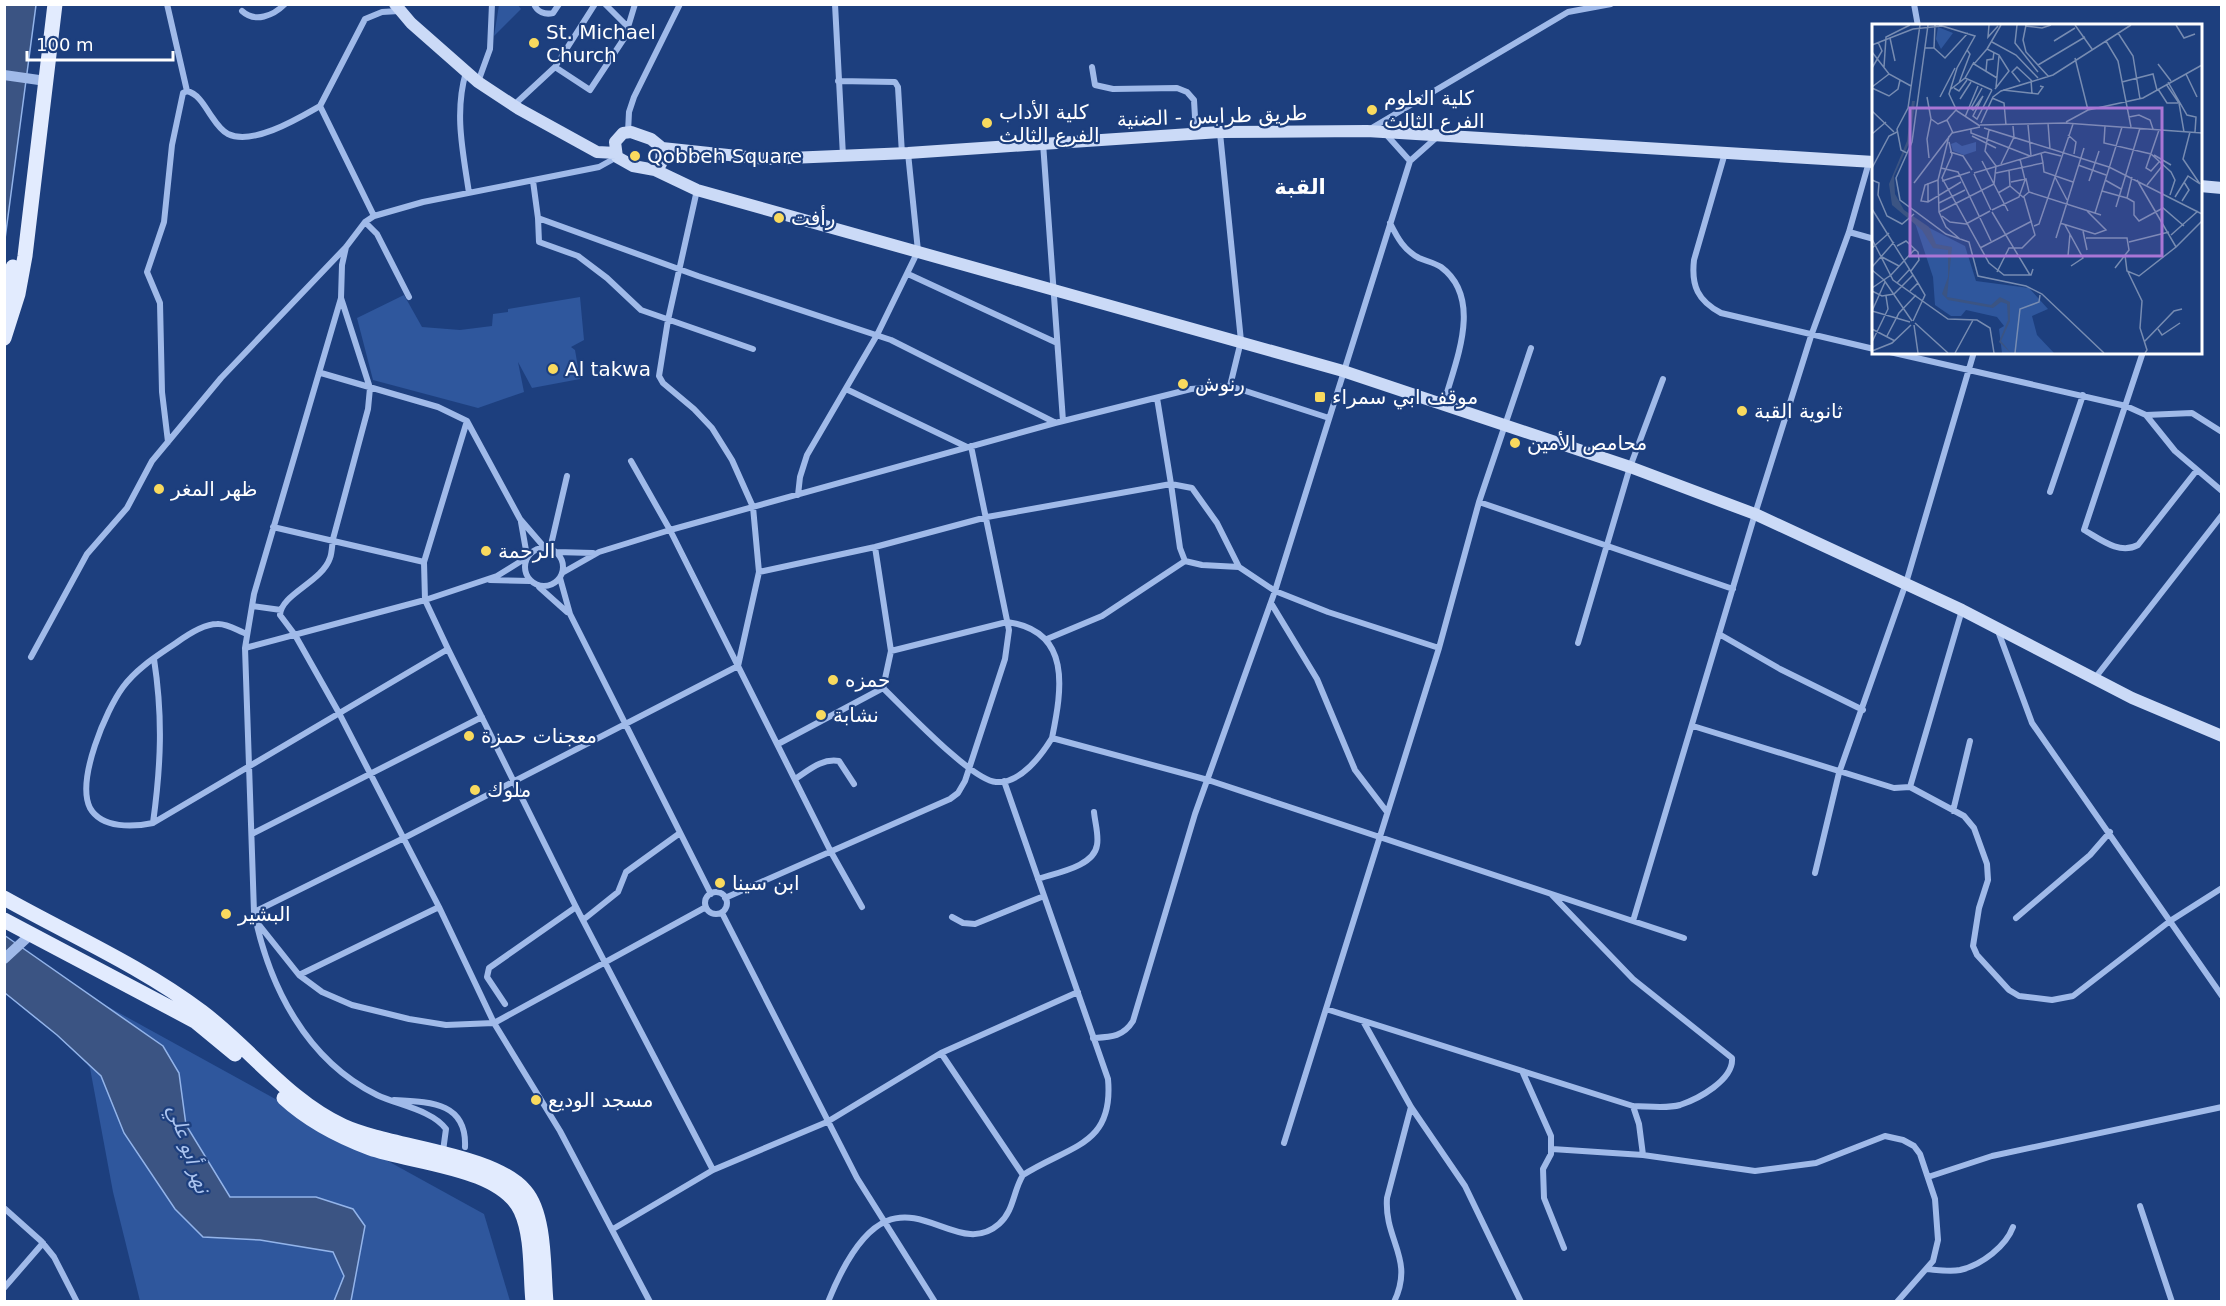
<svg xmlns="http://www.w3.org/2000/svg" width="2226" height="1306" font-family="'DejaVu Sans','Noto Sans Arabic',sans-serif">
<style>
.green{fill:#2f579d}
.water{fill:#3b5483;stroke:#93b4ea;stroke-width:1.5}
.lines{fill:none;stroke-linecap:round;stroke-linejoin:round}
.minor{stroke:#a0bae9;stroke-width:6}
.tertiary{stroke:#a0bae9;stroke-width:10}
.secondary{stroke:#cbdaf7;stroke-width:12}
.primary{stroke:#e2ebfe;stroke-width:15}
.poi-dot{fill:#f9da5e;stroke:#1d3f7e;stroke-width:2}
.labels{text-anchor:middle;stroke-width:4.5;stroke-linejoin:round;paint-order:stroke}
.poi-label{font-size:20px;fill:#fff;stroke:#1d3f7e;text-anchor:start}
.street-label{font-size:20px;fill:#fff;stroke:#1d3f7e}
.neighbourhood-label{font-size:21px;font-weight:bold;fill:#fff;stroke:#1d3f7e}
.water-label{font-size:21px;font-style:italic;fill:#abc4f0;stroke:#1d3f7e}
.inset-road{fill:none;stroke:#778cb2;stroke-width:1.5}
.view{fill:#a976d5;fill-opacity:0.15;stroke:#a976d5;stroke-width:3}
.inset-edge{fill:none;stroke:#fff;stroke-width:3}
</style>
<rect width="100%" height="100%" fill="#1d3f7e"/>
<path class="green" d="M499 5H518L521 9 494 36Z
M404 295 422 327 460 330 492 326 493 314 508 312V309L580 297 584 340 571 347 575 350 580 379 532 388 518 362 524 392 478 408 373 380 357 318Z
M35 987 74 988 484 1214 510 1301H140L113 1192 90 1068Z"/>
<path class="water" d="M5 5H36L5 239Z
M4 935 163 1046 179 1073 186 1125 230 1197H316L353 1209 365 1226 351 1301H334L344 1276 333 1252 260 1240 203 1237 175 1209 124 1133 101 1076 57 1035 5 993Z"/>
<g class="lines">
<path class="minor" d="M167 4 187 91
M534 4C537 12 545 15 553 13L559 4
M595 4 555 67 590 90 625 37 635 4
M605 4 627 26
M835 4 843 156
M1914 4 1918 26
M242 11C255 23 273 16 285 4
M1092 67 1095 85 1113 89 1177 88 1187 92 1194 100 1196 134
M466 72C454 113 463 152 469 193
M838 81 895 82 898 87 902 154
M478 82 490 49 492 4
M514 105 555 67
M1370 129 1568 12 1611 4
M628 132 629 112 634 97 680 4
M1384 132 1410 161
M1220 133 1241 341 1230 386
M1043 143 1063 421
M1725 153 1694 260C1691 286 1698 301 1721 313L1874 349
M533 181 538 218 698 276 891 340 1054 422
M374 216 320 106 365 19 382 12 399 11
M538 218 539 242 578 256 607 278 641 310 753 349
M365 222 377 234 409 297
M1390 223C1398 239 1404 250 1419 258 1426 261 1435 263 1441 267 1484 299 1455 362 1444 403
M1849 232 1874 239
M346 247 342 265 341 298 254 594 245 648 254 912C269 986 306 1060 377 1095 398 1105 432 1110 446 1129L443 1151
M908 274 1055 342
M341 298 370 388 368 409 333 539C332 545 332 553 330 558 322 582 281 594 280 615L295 635 339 713 439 907 494 1023 560 1131 650 1302
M1890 352 2126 406 2146 415 2175 451 2222 491
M2143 352 2084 530C2100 539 2119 555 2138 545L2197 470
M321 373 438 407 467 421 520 519 545 548
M846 389 967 447
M2146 415 2192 413 2222 432
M168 442 162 392 160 303 147 272 164 222 172 145 183 93 187 91C199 94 205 107 212 117 216 123 222 131 228 134 253 146 299 118 320 106
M631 461 670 530 831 852 862 907
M2050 492 2083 395
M798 495 800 477 807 455 877 335 918 251 908 153
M1479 502 1733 589
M521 522 527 556
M273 527 424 562 425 600 448 649 576 907 713 1170
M525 567a19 19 0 1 1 38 0a19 19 0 1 1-38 0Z
M550 549 567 476
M556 552 593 553
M424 562 467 421
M1239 567 1202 565 1185 561 1180 548 1171 484 1192 488 1217 523 1239 567 1275 591 1328 612 1439 648
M759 572 875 547 987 517 1171 484 1157 398
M562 573 599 552 670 530 1055 423 1191 389 1230 386 1329 418
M560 578 570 614 711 894
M490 580 530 581
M539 587 567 612
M1271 603 1317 679 1355 770 1387 812
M252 606 281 610
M1998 631 2032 723 2222 996
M247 634C238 631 227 623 217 624 203 624 187 635 176 643 157 656 137 668 123 687 106 710 76 780 90 808 102 829 134 827 153 823L448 649
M1719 634 1780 669 1863 710
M1047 639 1102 616 1185 561
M1578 643 1630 467 1663 379
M245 648 425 600 497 576 526 558
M891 651 1007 622C1072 631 1062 689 1052 738L1208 780 1684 938
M31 657 87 554 127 508 152 461 221 378 346 247 365 222 374 216 423 202 599 167 617 157
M2095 678 2222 515
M883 688C904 708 971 780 996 782 1020 784 1041 756 1052 738
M1693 726 1894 788 1910 787 1962 610
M778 744 883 688 891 651 875 547
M795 779C809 770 822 758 839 761L854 784
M1910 787 1964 816 1974 828 1987 864 1988 880 1979 908 1973 946 1977 955 2009 990 2019 996 2052 1000 2073 996 2170 921 2222 888
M1953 811 1970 741
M153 823C161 765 163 717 154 659
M252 834 482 717
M1815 873 1839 773 1906 583 1974 352
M1038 879C1055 873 1094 867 1097 845 1099 835 1095 823 1094 812
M705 903a11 11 0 1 1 22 0a11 11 0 1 1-22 0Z
M725 898 950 799 958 793 965 781 1005 659 1009 630 971 446
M254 912 404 838 738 666 759 572 753 507 732 460 712 428 694 409 663 383 659 376 668 320 697 190
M722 913 857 1178 935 1302
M952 917 963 923 975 924 1044 896
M2016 918 2090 855 2110 832
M583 920 618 892 626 872 680 833
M256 921 299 975 322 992 352 1005 409 1019 446 1025 494 1023 706 907
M1633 921 1755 514 1811 336 1849 232 1869 162
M299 975 439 907
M505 1004 487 977 489 968 576 907
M1326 1009 1633 1106C1647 1106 1666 1109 1680 1105 1698 1099 1734 1080 1732 1058L1633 979 1551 894
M1363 1021 1411 1107 1465 1186 1521 1302
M1093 1038C1111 1037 1123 1037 1133 1021L1195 814 1275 591 1410 161 1437 137
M941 1053 1023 1175
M1523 1073 1551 1136V1154L1543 1169 1544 1198 1564 1248
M394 1100C430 1102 467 1102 465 1147
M1633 1106 1639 1124 1643 1155
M1284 1143 1439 648 1479 502 1531 348
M1552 1149 1643 1155 1755 1171 1816 1163 1885 1136 1903 1140 1914 1146 1920 1154 1935 1199 1938 1240 1933 1261 1897 1302
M1928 1177 1992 1156 2222 1107
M2140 1206 2172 1302
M4 1208 41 1241 54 1257 77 1302
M613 1229 713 1170 827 1122 941 1053 1078 992
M1927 1269C1938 1270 1950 1272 1960 1270 1982 1265 2006 1246 2013 1227
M4 1288 43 1243
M828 1302C893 1140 948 1269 999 1224 1014 1211 1013 1191 1023 1175 1070 1145 1114 1146 1108 1079L1004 781
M1394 1302C1415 1258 1384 1241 1387 1198L1411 1107"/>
<path class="tertiary" d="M4 75 46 81
M4 959 30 935"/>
<path class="secondary" d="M395 4 411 23 478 82 519 109 597 152 616 153
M631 132 651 139 662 148 661 164 655 170 633 166 617 157 615 142 623 133Z
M662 148 766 159 908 153 1220 132 1367 131 1874 162
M655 170 697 190 1343 371 1630 467 1755 514 1962 610 2132 698 2222 736
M2200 186 2222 188"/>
<path class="primary" d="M4 303 13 267
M4 338 18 294 25 256 55 4
M4 898C70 935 141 966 202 1012 250 1048 287 1100 343 1126 391 1148 493 1153 525 1191 546 1215 543 1271 546 1302
M4 920 195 1021 235 1054
M284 1098C309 1121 338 1136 370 1148 412 1163 501 1167 521 1211 533 1237 530 1274 533 1302"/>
</g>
<g class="poi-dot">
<circle cx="534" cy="43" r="6"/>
<circle cx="1372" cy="110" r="6"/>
<circle cx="987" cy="123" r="6"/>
<circle cx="635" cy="156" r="6"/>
<circle cx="779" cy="218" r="6"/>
<circle cx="553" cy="369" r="6"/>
<circle cx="1183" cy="384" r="6"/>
<rect x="1314" y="391" width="12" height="12" rx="3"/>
<circle cx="1742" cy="411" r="6"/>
<circle cx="1515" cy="443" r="6"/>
<circle cx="159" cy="489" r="6"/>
<circle cx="486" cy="551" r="6"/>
<circle cx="833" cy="680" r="6"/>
<circle cx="821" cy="715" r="6"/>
<circle cx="469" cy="736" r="6"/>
<circle cx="475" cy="790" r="6"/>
<circle cx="720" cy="883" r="6"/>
<circle cx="226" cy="914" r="6"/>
<circle cx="536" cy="1100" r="6"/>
</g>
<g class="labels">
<g class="poi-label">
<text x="546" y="39">St. Michael<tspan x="546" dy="23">Church</tspan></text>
<text x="1384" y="105">كلية العلوم<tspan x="1384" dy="23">الفرع الثالث</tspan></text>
<text x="999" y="119">كلية الأداب<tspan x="999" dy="23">الفرع الثالث</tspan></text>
<text x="647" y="163">Qobbeh Square</text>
<text x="791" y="225">رأفت</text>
<text x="565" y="376">Al takwa</text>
<text x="1195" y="391">رنوش</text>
<text x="1332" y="404">موقف ابي سمراء</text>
<text x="1754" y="418">ثانوية القبة</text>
<text x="1527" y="450">محامص الأمين</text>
<text x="171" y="496">ظهر المغر</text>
<text x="498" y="558">الرحمة</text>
<text x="845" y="687">حمزه</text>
<text x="833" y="722">نشابة</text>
<text x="481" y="743">معجنات حمزة</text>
<text x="487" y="797">ملوك</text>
<text x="732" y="890">ابن سينا</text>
<text x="238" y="921">البشير</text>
<text x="548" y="1107">مسجد الوديع</text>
</g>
<g class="street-label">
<text transform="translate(1212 116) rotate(-2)" y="7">طريق طرابس - الضنية</text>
</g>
<g class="neighbourhood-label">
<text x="1300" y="194">القبة</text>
</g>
<g class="water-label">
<text transform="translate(189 1149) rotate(72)" y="7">نهر أبو علي</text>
</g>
</g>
<g transform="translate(1872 24)">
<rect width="330" height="330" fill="#1d3f7e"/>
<path d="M66 3 81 9 69 25 64 15ZM84 118 90 122 104 118V127L92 131 81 127 79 120ZM42 196 93 222 104 257 157 264 176 285 160 292 165 311 182 329H130L127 305 132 302 125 293 94 286 89 292H79L63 281 61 253Z" fill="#2f579d"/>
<path d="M40 77H43L38 117 22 152 23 170 32 186 57 203 64 220 80 223 75 273 119 281 128 273 138 278V297L129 317 139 329 127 318 136 296 135 280 129 278 121 284 76 276 70 270 76 253V226L61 224 50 206 20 181 17 160 35 117Z" fill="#3b5483"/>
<path class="inset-road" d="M56 1 40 118 24 154 28 176 74 210 97 218 106 252 154 262 170 270 232 329M67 1 103 12 85 44 77 70 85 87 108 102M117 1 116 13 126 2M145 1 143 19 166 48M154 1 151 16 154 28 177 53M203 1 220 25M304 1 312 14 323 10M153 2 170 4 179 1M41 5 70 2M246 9 261 32 268 75M18 14 23 37M182 17 203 4M234 17 246 37 259 103M120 18 144 31 166 54M0 21 41 5M53 24H62L63 1M62 24 73 34 96 9M115 25 129 1M0 28 17 50 39 62M203 34 216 86M286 40 299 57M166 41 213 13M12 43 14 13 38 1M0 44 10 27 6 18M114 47 115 36 121 35 122 28M314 50 325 73M93 54 120 66M148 58 140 48 145 43 159 56 160 70M250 58 281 50 285 66M296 58 315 91 324 93 323 108M87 59 98 30 95 26M294 60 307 79 312 108M0 63 17 50M124 63 127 32M0 64 17 72 26 65 28 56M82 64 87 67 95 56M110 64 99 84 101 86 111 72 101 92 105 95 120 66M79 65 93 54 102 38M123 65 137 47 127 31 115 25 102 40 125 54M286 65 295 79H306M131 66 166 70 171 63 168 62M55 73 59 95M68 73 83 44M120 74 132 79 134 101M88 75 99 58M0 87 22 108M93 93 106 62M257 93 267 91 278 96 281 105M194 98 216 86 271 74 330 41M109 99 121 73 129 67 181 51 259 1M176 99 178 125M113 101H108L193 99 330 109M156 101 159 132M233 102 232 119 279 130 299 148 303 156 298 171M112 104 237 143 330 190M99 105V109L158 132M287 106 274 144 279 147 287 138M318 108 311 135 328 160M81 109 75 96 84 86M0 110 14 98M196 111 204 118 202 130M77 112 66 156 67 188 74 203 88 215M100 112 124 124M330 116V147M77 118 80 131 70 154 117 239 132 251H159L161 245M78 128 91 132 100 146M35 129 29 126 25 105 36 84 48 1M282 131 299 141M57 134 55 115 59 95 66 100 75 96M110 137 136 187M171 139 172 148 201 158M129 140 142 113 141 102M206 141 234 151M0 144 17 112 25 108M69 144 86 148 119 217M102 149 173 128 189 132M124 149 171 139 169 129M102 150 119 186M183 153 195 176M0 156 7 159 6 171 15 192 30 200 42 190M66 156 53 161 49 177 56 178 89 158M233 156 249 165M265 156 304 223 330 197M70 157 98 148M217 157 227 127M139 158 154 155 157 168 229 191M42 159 80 109 108 103M275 161 291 141M138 162 151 173 157 168M230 167 255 174 260 153M126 169 138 162 137 146M303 173 316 152 328 160M255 174 262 178V191L267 197 291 184 312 202M310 177 317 166 312 158M56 178V159M67 179 93 166M244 183 268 104M0 185 46 259M120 186 147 173 153 156 148 135M67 188 122 160 124 142 113 127 117 106M120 188 158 251M223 189 250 103M70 192 78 198 94 200 118 187M188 199 223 210 234 206 214 186M193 201 211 234 199 242M162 202 167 200 201 100M211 207 215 226M299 211 326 187M184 214 212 124M214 214H255L257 226 243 244M0 215 21 256 76 295 105 296 118 304 122 329M257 218 297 208M25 222 34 217 46 228 47 236 39 247M0 224 17 209M108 224 160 197M253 231 255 247 267 252 304 223M196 232 198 210M10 233 27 242M0 243 22 218M0 246 12 256 40 297M125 248 137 224H150L163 211 152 173M256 248 270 277 268 304 275 326 273 329M25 259 38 245M0 264 19 251 43 225M0 267 10 272 22 270 41 251M38 267 46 259 53 271 41 297M0 287 38 298M0 287 13 258M43 299 76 329M42 301 46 329M0 305 23 317M286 305 290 311 308 299M15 312 27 289 44 271M0 318 16 285 14 272M272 318 302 287 310 285M0 327 20 319 39 301M83 329 101 296M143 329 148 285 167 278 168 271"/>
<path class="view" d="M38 84H290V232H38Z"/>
<rect width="330" height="330" class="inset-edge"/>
</g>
<rect width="2226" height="1306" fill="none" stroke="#ffffff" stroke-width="12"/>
<path d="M27 51v9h146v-9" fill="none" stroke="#ffffff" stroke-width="3"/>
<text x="36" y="51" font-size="18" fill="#ffffff" stroke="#1d3f7e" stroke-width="4.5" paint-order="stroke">100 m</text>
</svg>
